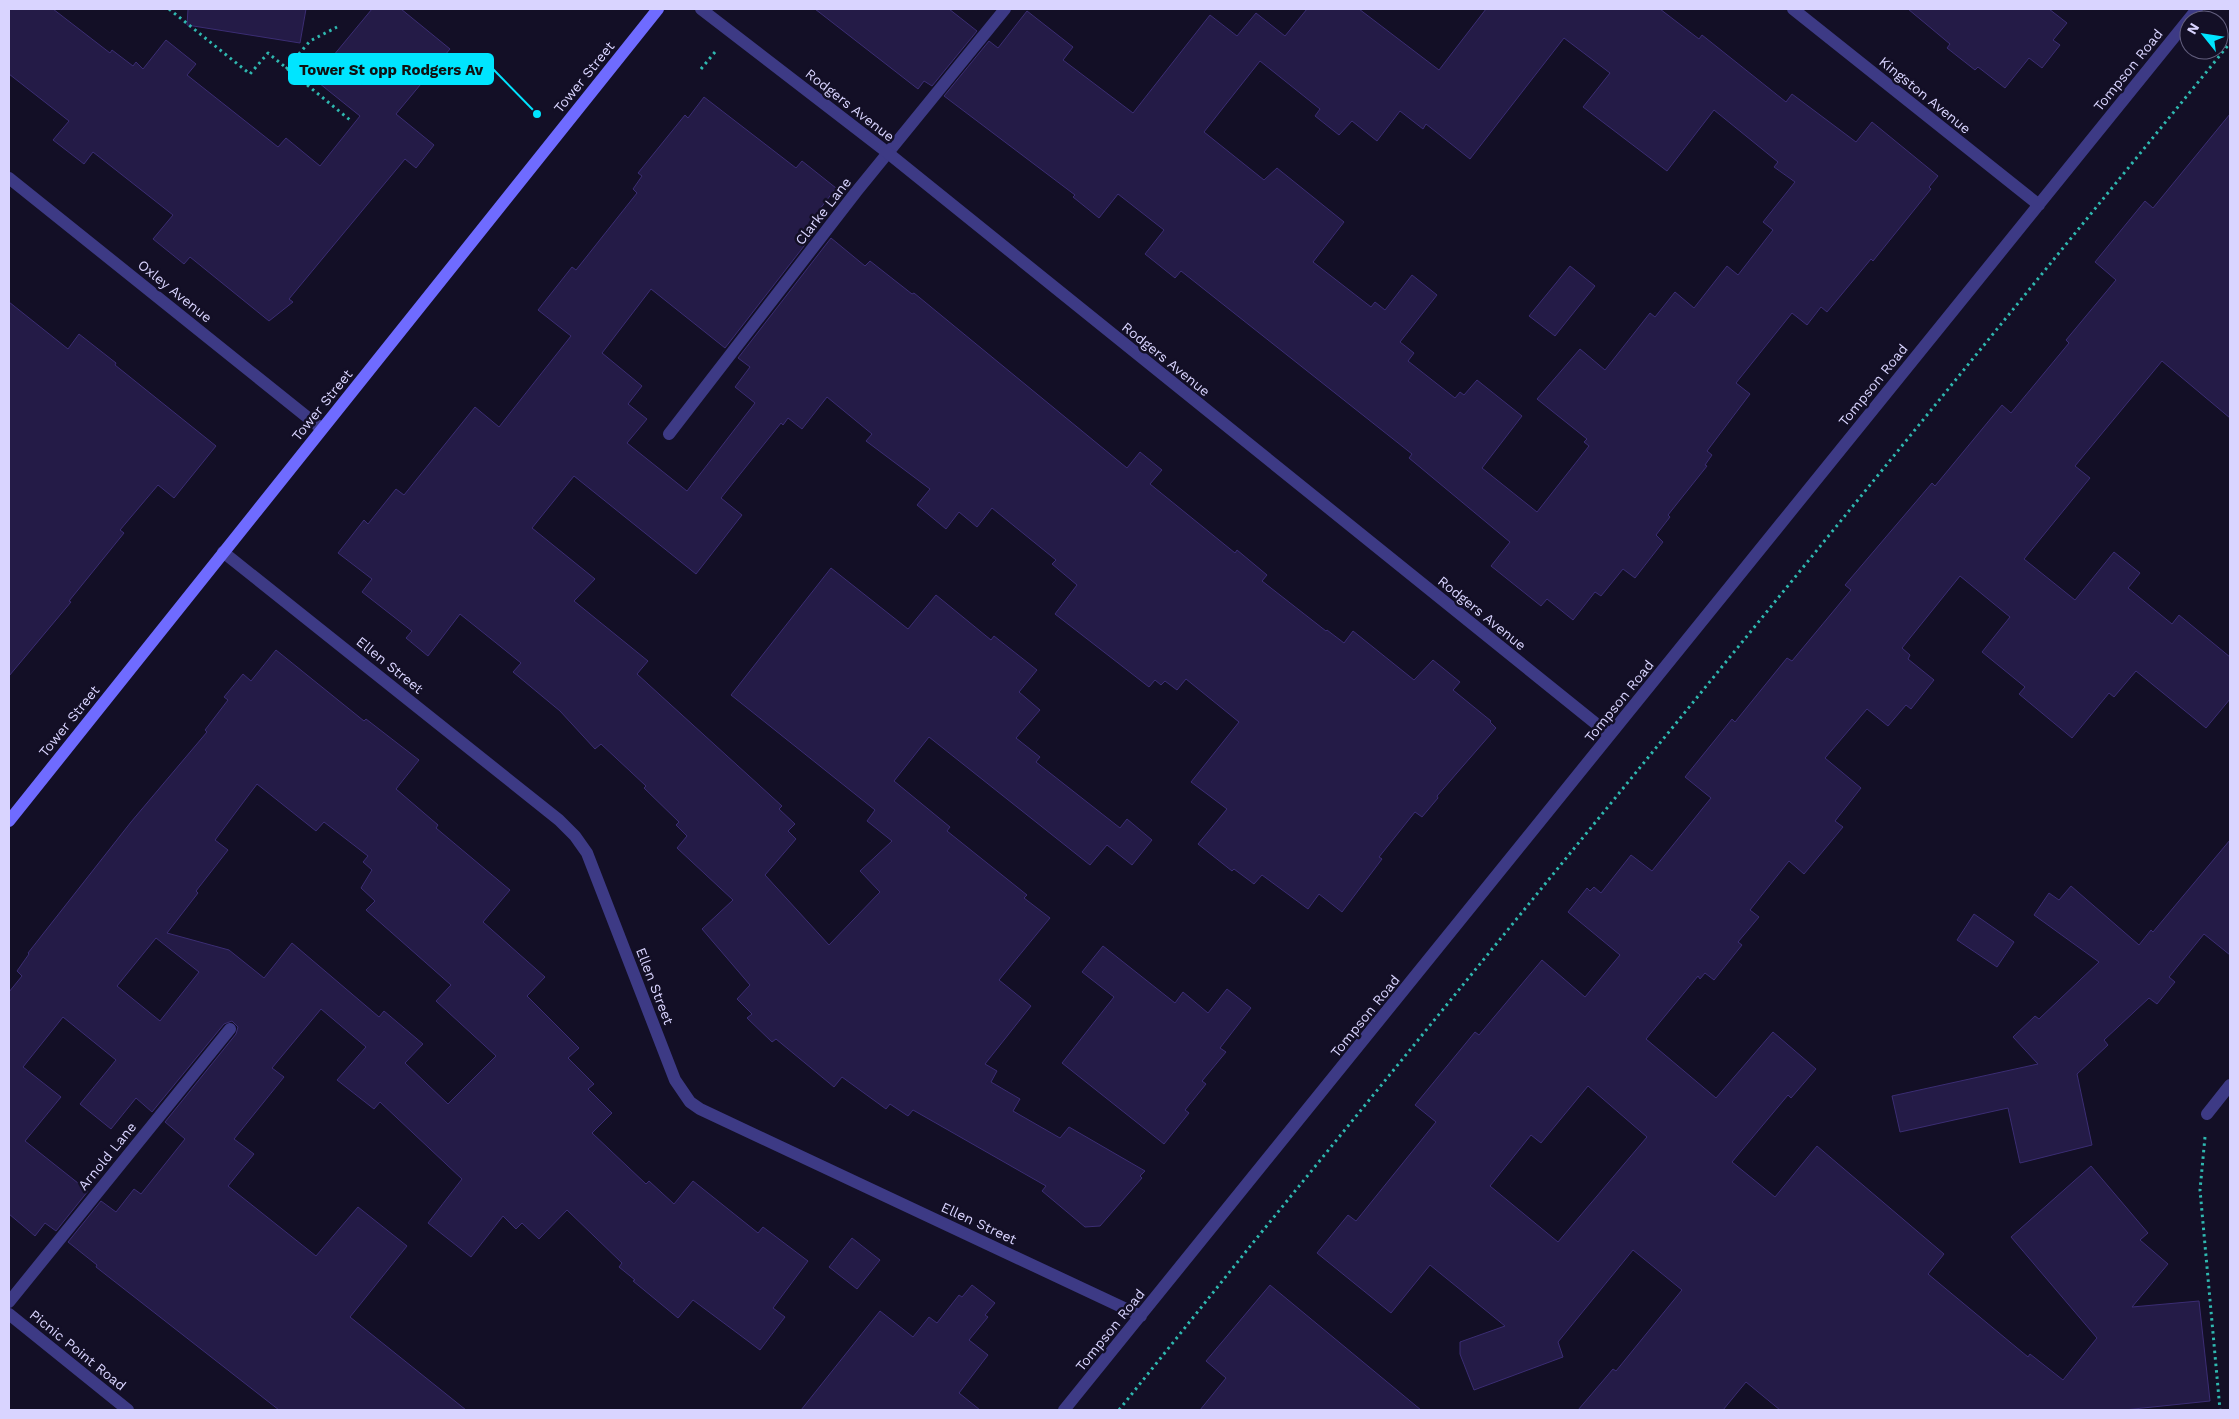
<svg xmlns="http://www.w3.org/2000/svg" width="2239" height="1419" font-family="'Work Sans',sans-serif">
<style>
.building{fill:#241b47;stroke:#3b2d73;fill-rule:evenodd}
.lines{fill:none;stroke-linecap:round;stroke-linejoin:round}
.path{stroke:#2fb8b0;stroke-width:3;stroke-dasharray:2.5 4;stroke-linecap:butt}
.service{stroke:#3d3a85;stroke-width:12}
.minor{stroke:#3d3a85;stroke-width:12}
.tertiary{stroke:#3d3a85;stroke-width:12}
.secondary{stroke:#6f6bff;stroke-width:12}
.labels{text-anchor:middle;stroke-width:5;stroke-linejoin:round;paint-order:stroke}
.street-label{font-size:14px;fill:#d9d4ff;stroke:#130f26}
.leader{fill:none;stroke:#00e5ff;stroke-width:2}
.callout-dot{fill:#00e5ff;stroke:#130f26;stroke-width:2}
.callout{fill:#00e5ff;stroke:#00e5ff;stroke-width:2}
.callout-label{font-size:15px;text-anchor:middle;font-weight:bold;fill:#111}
</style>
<rect width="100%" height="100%" fill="#130f26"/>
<path class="building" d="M9 9H53L110 53 112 50 133 66 136 62 143 69 166 40 196 64 187 75 278 147 286 138 320 166 360 116 314 79 372 9H401L450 49 396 114 434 145 416 168 405 159 289 299 293 302 269 321 190 257 184 264 153 239 173 215 93 152 84 164 53 140 69 121 9 74Z
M188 9H306L300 43 187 25Z
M815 9H949L977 31 932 86 924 81 918 89Z
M1307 9H1359L1439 70 1486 9H1660L1699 39 1702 35 1786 102 1792 94 1856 142 1872 122 1938 176 1929 187 1931 189 1873 261 1871 259 1827 312 1821 307 1807 325 1792 313 1736 383 1750 394 1707 451 1712 455 1705 465 1707 466 1668 515 1670 517 1656 535 1663 542 1635 578 1623 569 1601 596 1595 592 1573 620 1547 599 1541 606 1491 566 1510 542 1409 458 1412 454 1181 271 1175 278 1145 254 1164 230 1118 194 1099 218 1073 197 1075 195 944 96 989 41 998 48 1027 11 1073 47 1063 60 1133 113 1210 15 1237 36 1256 13 1285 36ZM1564 38 1610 73 1583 107 1667 171 1714 110 1778 162 1774 167 1795 182 1763 222 1773 230 1738 275 1727 266 1694 308 1675 292 1655 317 1650 313 1605 370 1580 349 1537 399 1587 439 1584 442 1589 446 1537 512 1482 468 1522 416 1477 380 1464 395 1460 392 1455 398 1408 361 1414 353 1400 342 1437 295 1412 275 1385 310 1375 302 1371 307 1313 262 1344 222 1277 168 1264 180 1204 132 1260 61 1320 109 1315 116 1339 135 1352 121 1377 141 1400 111 1423 129 1426 124 1470 159Z
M1908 9H2049L2067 23 2053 40 2060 45 2042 68 2029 58 2005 88 1978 67 1975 70 1947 48 1950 44Z
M704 97 796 168 802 161 836 188 810 222 818 228 725 348 651 289 602 353 642 386 628 404 647 419 627 443 687 491 755 403 735 387 750 367 738 358 831 238 865 266 870 261 912 294 914 293 1127 468 1140 452 1162 470 1150 484 1235 553 1237 550 1267 575 1262 581 1326 631 1327 630 1344 643 1353 631 1414 680 1433 660 1460 682 1453 690 1491 721 1490 722 1496 728 1437 796 1438 798 1422 817 1415 812 1379 857 1382 859 1342 912 1319 894 1308 909 1262 875 1254 884 1234 869 1232 871 1198 844 1227 809 1191 782 1239 722 1186 679 1177 690 1165 681 1161 685 1155 680 1149 687 1055 614 1077 585 1052 564 1056 560 992 508 977 527 959 512 946 529 917 505 930 489 866 441 872 434 827 397 802 429 788 418 783 425 781 423 721 498 742 515 696 574 574 476 532 528 595 579 574 601 648 661 637 674 782 806 779 809 795 824 788 831 796 839 765 875 829 945 880 892 860 871 892 841 867 821 875 810 731 695 831 568 908 629 936 595 991 640 994 636 1037 670 1019 692 1040 710 1016 738 1040 757 1036 762 1120 828 1127 819 1152 840 1132 865 1107 845 1090 865 929 737 894 781 950 827 947 831 1027 895 1024 898 1050 918 999 980 1031 1006 985 1064 997 1071 991 1082 1020 1099 1013 1111 1060 1138 1069 1127 1145 1171 1140 1176 1142 1178 1100 1226 1085 1227 1042 1191 1046 1186 913 1110 908 1116 890 1104 886 1109 842 1077 834 1087 776 1039 772 1042 747 1018 752 1014 737 999 750 985 702 929 733 900 677 848 687 836 676 825 679 822 644 788 646 786 601 744 595 749 560 711 513 672 521 663 460 614 428 656 406 638 412 631 362 592 372 579 338 553 364 520 368 524 396 489 404 495 475 407 499 427 571 336 538 310 572 267 576 270 637 193 633 189 642 176 638 173 685 115 688 118Z
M2230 114V418L2162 361 2075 466 2090 478 2024 559 2075 600 2114 552 2140 573 2128 588 2172 624 2179 615 2230 657V699L2206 728 2136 671 2114 697 2109 693 2072 738 2019 694 2025 687 1982 652 2010 617 1960 576 1902 648 1910 655 1908 659 1934 680 1911 709 1906 705 1888 726 1867 709 1825 758 1861 788 1835 821 1843 827 1804 874 1789 861 1750 910 1759 917 1738 942 1742 945 1714 980 1705 973 1700 979 1698 976 1646 1039 1716 1098 1773 1032 1816 1069 1791 1098 1788 1095 1732 1162 1775 1197 1817 1146 1944 1254 1928 1274 2028 1357 2030 1354 2063 1380 2097 1338 2011 1237 2091 1166 2148 1233 2140 1240 2168 1264 2132 1307 2199 1301 2210 1401 2124 1410H1780L1746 1382 1723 1410H1578L1613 1369 1616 1371 1682 1290 1633 1250 1558 1342 1563 1357 1474 1390 1460 1354V1342L1505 1326 1430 1265 1391 1313 1317 1253 1348 1215 1356 1221 1436 1122 1415 1105 1475 1032 1479 1035 1542 960 1585 997 1620 955 1568 912 1587 888 1590 891 1594 887 1601 893 1631 855 1652 871 1711 798 1685 777 1732 719 1735 722 1787 658 1792 661 1851 590 1845 585 1932 483 1935 486 2002 405 2011 413 2069 343 2066 340 2116 280 2095 262 2145 201 2153 208ZM1588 1086 1647 1137 1558 1242 1490 1186 1531 1135 1541 1143Z
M1570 266 1595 286 1555 336 1529 316Z
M9 302 68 349 79 334 116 363 115 365 216 446 174 498 158 485 120 530 124 533 69 601 71 602 9 676Z
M276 650 364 721 366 719 419 760 396 789 438 825 436 828 510 890 483 922 545 977 527 996 579 1048 568 1058 594 1084 588 1089 612 1113 592 1133 646 1184 649 1181 674 1204 693 1181 758 1233 763 1227 808 1261 773 1308 785 1317 760 1350 693 1300 678 1318 633 1281 635 1280 619 1267 622 1263 567 1210 539 1239 522 1223 516 1229 503 1216 471 1257 428 1223 462 1179 380 1102 374 1109 337 1080 366 1047 321 1009 272 1068 284 1077 234 1139 254 1154 228 1186 316 1256 358 1207 407 1246 350 1317 466 1410H279L96 1267 97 1265 68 1242 101 1201 116 1212 134 1189 141 1194 185 1139 165 1122 236 1034 238 1027 232 1021 224 1024 152 1112 136 1098 111 1129 80 1104 116 1060 63 1017 23 1067 61 1097 25 1141 88 1191 56 1231 45 1223 35 1236 9 1214V992L22 976 17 971 29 954 28 953 131 822 207 732 205 730 228 700 224 697 243 674 251 681ZM257 784 316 831 324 822 368 856 363 862 372 870 361 888 375 901 366 910 451 985 436 1001 496 1056 448 1104 405 1063 423 1044 384 1011 379 1017 292 943 264 978 229 950 167 933 198 893 196 891 228 850 215 840ZM156 938 199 972 160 1021 117 986Z
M2230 840V955L2204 934 2169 977 2175 982 2157 1004 2149 998 2104 1040 2108 1045 2077 1074 2092 1145 2020 1163 2008 1108 1900 1132 1892 1096 2038 1064 2013 1037 2035 1016 2039 1019 2099 962 2034 915 2049 893 2059 900 2071 886 2139 945 2151 930 2153 932Z
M1974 914 2014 942 1997 967 1957 940Z
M1103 946 1175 1003 1183 992 1208 1013 1227 989 1251 1008 1220 1048 1226 1052 1202 1081 1206 1084 1185 1110 1189 1113 1164 1144 1062 1063 1114 997 1082 972Z
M852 1238 880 1260 857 1289 829 1267Z
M972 1285 995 1303 985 1315 988 1317 969 1340 988 1355 959 1393 980 1410H801L880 1311 913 1337 929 1317 937 1323 959 1295 962 1297Z
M1270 1285 1421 1410H1200L1226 1378 1206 1361Z"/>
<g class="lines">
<path class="path" d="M169 9 250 74 268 53 350 120
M286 69 310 41 337 27
M701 69 715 52
M2205 1137 2200 1190 2220 1410
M1119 1410 1256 1239 2230 43"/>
<path class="service" d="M669 434 856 192 1005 9
M9 1302 230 1029"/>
<path class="minor" d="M701 9 888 153 1610 735
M1793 9 2039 205
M9 178 322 429
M223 552 559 820 575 836 587 853 675 1080 690 1102 700 1109 1141 1316
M2207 1114 2230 1085
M1064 1410 2197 9"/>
<path class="tertiary" d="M9 1314 128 1410"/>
<path class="secondary" d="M9 821 658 9"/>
</g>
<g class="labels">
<g class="street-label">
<text transform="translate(2128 70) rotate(-51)" y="5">Tompson Road</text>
<text transform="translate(584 77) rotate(-51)" y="5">Tower Street</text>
<text transform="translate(1925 95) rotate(39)" y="5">Kingston Avenue</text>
<text transform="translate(850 105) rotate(38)" y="5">Rodgers Avenue</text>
<text transform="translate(823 211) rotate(-52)" y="5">Clarke Lane</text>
<text transform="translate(175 291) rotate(39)" y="5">Oxley Avenue</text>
<text transform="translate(1166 359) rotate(39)" y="5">Rodgers Avenue</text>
<text transform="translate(1873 385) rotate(-51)" y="5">Tompson Road</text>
<text transform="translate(322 405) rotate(-51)" y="5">Tower Street</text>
<text transform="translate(1482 613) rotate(39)" y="5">Rodgers Avenue</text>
<text transform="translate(390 665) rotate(39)" y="5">Ellen Street</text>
<text transform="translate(1619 701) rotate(-51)" y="5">Tompson Road</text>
<text transform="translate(69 721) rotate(-51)" y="5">Tower Street</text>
<text transform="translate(655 986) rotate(69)" y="5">Ellen Street</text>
<text transform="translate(1365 1016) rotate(-51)" y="5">Tompson Road</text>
<text transform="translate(107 1156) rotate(-51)" y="5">Arnold Lane</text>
<text transform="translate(979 1223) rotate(25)" y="5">Ellen Street</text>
<text transform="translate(1110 1330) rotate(-51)" y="5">Tompson Road</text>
<text transform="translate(78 1350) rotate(39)" y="5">Picnic Point Road</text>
</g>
</g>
<path class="leader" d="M537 114L493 69"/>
<circle class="callout-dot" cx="537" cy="114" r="5"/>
<rect class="callout" x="289" y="54" width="204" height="30" rx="5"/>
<g class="callout-label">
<text x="391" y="75">Tower St opp Rodgers Av</text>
</g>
<rect width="2239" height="1419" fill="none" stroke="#d9d4ff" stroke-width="20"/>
<g transform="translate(2204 35) rotate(300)"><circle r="24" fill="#130f26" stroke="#625e7d"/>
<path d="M0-4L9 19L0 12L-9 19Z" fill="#00e5ff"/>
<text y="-8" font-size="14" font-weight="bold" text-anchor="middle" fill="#d9d4ff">N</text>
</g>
</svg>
